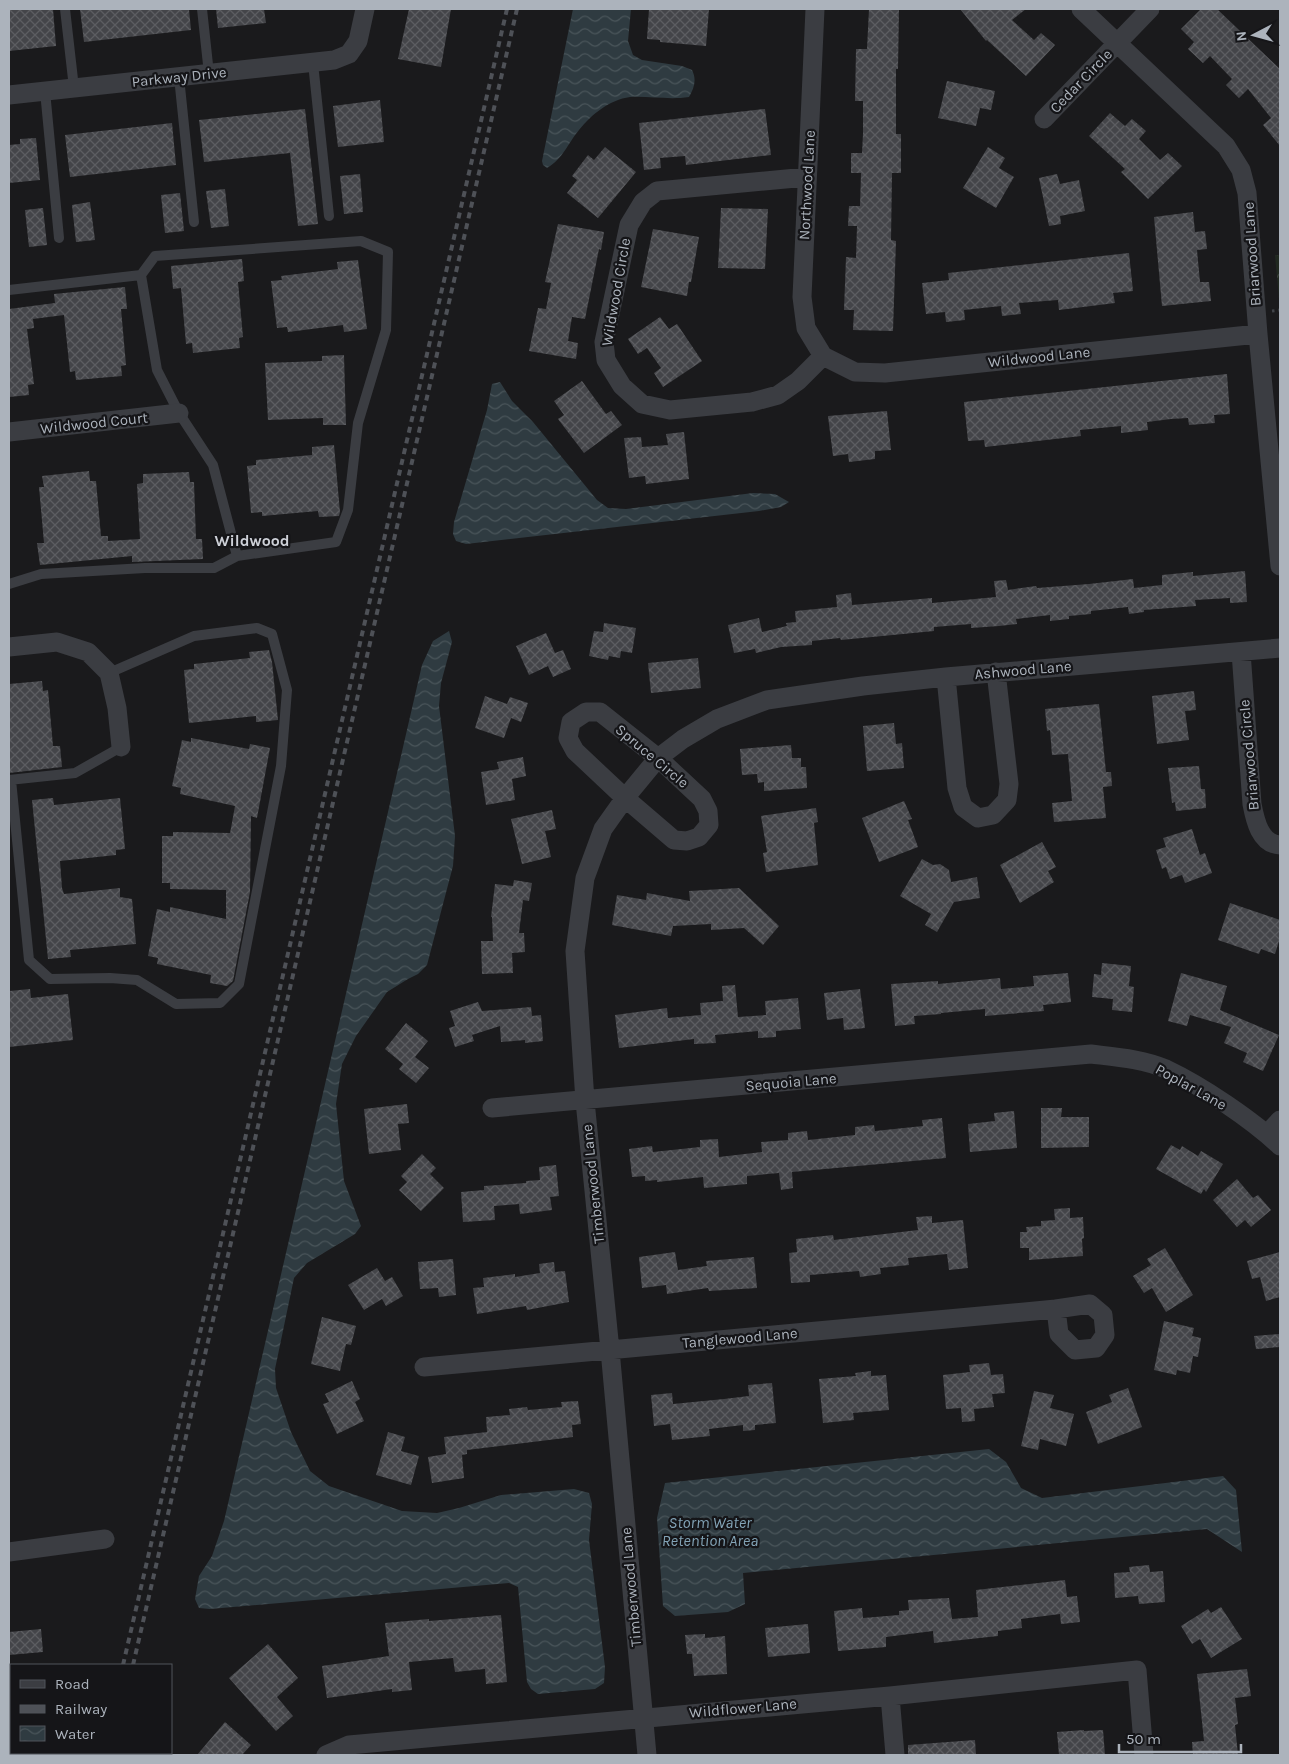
<svg xmlns="http://www.w3.org/2000/svg" width="1289" height="1764" font-family="Karla,sans-serif">
<style>
.forest{fill:url(#forest-crowns)}
.water{fill:url(#water-waves)}
.building{fill:url(#building-cross-hatch)}
.lines{fill:none;stroke-linecap:round;stroke-linejoin:round}
.path{stroke:#414449;stroke-width:3;stroke-dasharray:2.5 4;stroke-linecap:butt}
.service{stroke:#3b3d42;stroke-width:10}
.minor{stroke:#3b3d42;stroke-width:19}
.rail{stroke:#4e5157;stroke-width:4;stroke-dasharray:6 5;stroke-linecap:butt}
.labels{text-anchor:middle;stroke-width:4.5;stroke-linejoin:round;paint-order:stroke}
.street-label{font-size:15px;fill:#acb3bc;stroke:#151518}
.neighbourhood-label{font-size:16px;font-weight:bold;fill:#ced1d8;stroke:#151518}
.water-label{font-size:16px;font-style:italic;fill:#83a4b7;stroke:#151518}
</style>
<defs>
<pattern id="forest-crowns" width="20" height="18" patternUnits="userSpaceOnUse" patternTransform="scale(1.25)"><rect width="20" height="18" fill="#202820"/><path d="M2 6a3 3 0 1 1 6 0M12 15a3 3 0 1 1 6 0" fill="none" stroke="#3e453e"/></pattern>
<pattern id="water-waves" width="16" height="10" patternUnits="userSpaceOnUse" patternTransform="scale(1.25)"><rect width="16" height="10" fill="#2f3b41"/><path d="M0 5q4-4 8 0t8 0" fill="none" stroke="#4a555a"/></pattern>
<pattern id="building-cross-hatch" width="8" height="8" patternUnits="userSpaceOnUse" patternTransform="scale(1.25)"><rect width="8" height="8" fill="#444549"/><path d="M0 0l8 8M0 8l8-8" fill="none" stroke="#5c5d61"/></pattern>
</defs>
<rect width="100%" height="100%" fill="#1a1a1c"/>
<path class="forest" d="M1275 255H1280V309Z"/>
<path class="water" d="M573 9H631L628 41 633 55 642 60 682 66 692 70C697 80 694 88 689 97 669 100 650 96 630 97 609 100 592 114 579 130 568 143 563 159 547 168L543 165 542 161Z
M500 382 512 401 533 422 597 500 608 508 626 509 753 493 775 494 789 502 781 507 759 511 466 544 456 541 453 534 454 522 487 410 492 384Z
M449 631 452 642 441 683 439 706 455 836 453 866 427 965 418 974 408 979 387 992 356 1036 342 1064 336 1104 344 1181 361 1226 355 1234 307 1263 294 1278 275 1369 276 1388 291 1432 310 1471 329 1486 402 1511 437 1513 459 1508 501 1495 574 1489 589 1493 592 1504 589 1540 605 1667 604 1683 595 1689 538 1694 531 1689 527 1682 518 1587 509 1583 210 1609 199 1608 195 1599 199 1576 212 1556 224 1521 422 665 433 641Z
M989 1449 1006 1462 1021 1488 1042 1498 1223 1476 1236 1490 1242 1552 1207 1529 743 1573 745 1604 728 1612 675 1616 663 1606 657 1518 665 1483Z"/>
<path class="building" d="M9 9H53L56 46 9 51Z
M80 9H189L191 30 84 42Z
M216 9H264L266 23 218 28Z
M409 9H451L441 67 398 59Z
M649 9H709L706 46 660 42V40L647 39Z
M869 9H899L898 69H896V134H901V173H892L891 240 896 241 893 331 853 330 854 310H844L846 257 856 258 857 226H848L849 206H860L861 173H851V153H862L863 134V101H855L856 49H867Z
M960 9H1026L1012 20 1034 40 1041 33 1055 45 1026 76 987 40 986 41Z
M1201 9H1217L1280 69V146L1263 125 1271 118 1248 89 1239 98 1226 85 1232 79 1210 56 1203 63 1188 49 1194 42 1181 29Z
M947 81 995 91 991 110 980 108 976 126 938 118Z
M380 100 384 142 338 147 333 106Z
M305 109 318 224 298 226 290 153 204 162 199 120Z
M765 109 771 155 686 165 685 156 660 158 661 168 644 170 639 123Z
M1110 113 1125 126 1132 119 1146 131 1139 139 1160 160 1168 153 1182 166 1148 199 1121 172 1125 169 1089 136Z
M172 123 176 165 70 177 65 135Z
M36 138 40 180 9 183V145L20 144V139Z
M605 147 636 172 598 218 567 193 577 180 572 176 588 155 594 160Z
M988 147 1005 158 999 168 1014 177 996 208 963 188Z
M360 174 363 212 344 214 340 176Z
M1057 174 1060 184 1079 180 1085 211 1060 216 1061 224 1049 226 1039 178Z
M225 189 229 226 211 228 206 191Z
M180 193 184 231 165 233 161 195Z
M90 202 95 240 76 242 72 205Z
M43 208 47 245 29 247 25 210Z
M721 208 768 209 765 269 718 268Z
M1193 212 1195 232 1205 231 1207 249 1197 250 1200 282H1209L1211 301 1162 306 1154 217Z
M558 224 604 232 601 250 599 249 585 319 572 317 568 341 578 343 576 359 529 351 538 308 546 309 551 283 545 282Z
M653 229 699 237 691 282H689L687 296 641 287Z
M1129 253 1133 291 1113 293 1115 303 1059 310 1058 300 1019 303 1021 314 1002 316 1001 306 964 310 965 320 946 322 945 312 926 314 922 283 949 280 948 273Z
M242 259 244 281 238 282 243 337 239 338 240 348 193 353 192 343 186 344 181 288 173 289 171 266Z
M358 260 367 329 344 332 343 325 288 332 287 327 277 328 271 281 282 280 281 276 338 269 337 262Z
M125 287 127 309H121L126 365 121 366 122 376 76 380 75 371 70 372 64 315 33 319 34 328 27 329 34 384 28 385 29 395 9 397V309L55 303 54 294Z
M660 317 669 329 677 324 702 361 663 387 654 373 661 368 647 348 638 354 628 339Z
M344 355 346 425H323V418L268 420 265 363 322 361V356Z
M1227 374 1230 414 1214 415 1215 423 1189 425 1188 418 1171 419 1147 422 1148 430 1121 433V426L1080 430 1081 436 985 447 984 440 968 441 964 402Z
M582 381 606 414 611 411 622 425 584 453 558 419 564 415 554 401Z
M887 411 891 450 875 451V459L849 462 848 454 833 456 828 416Z
M684 432 689 479 646 484 645 476 629 478 624 438 641 437 642 447 668 445 666 434Z
M334 445 340 512 339 516 319 517 318 511 262 516V512L251 513 247 466 256 465V460L312 455V447Z
M89 471 90 481H96L101 536H108V541L140 539 137 484 143 483V474L189 472 190 482H194L196 539H202L203 559 132 562V556L40 565 37 543H44L39 487H44L42 476Z
M1245 571 1247 602 1230 603V598L1195 600 1196 606 1144 610V612L1129 614 1128 607 1091 611V614L1069 616V619L1050 621V615L1016 619 1017 624 999 626 971 628V624L934 627V631L841 640 840 638 812 641V645L781 647 756 653 755 649 734 653 728 625 759 618 762 632 787 626 786 623 796 622 795 611 837 607 836 595 851 593 852 605 932 598V603L996 597 994 581 1006 580 1008 590 1036 586 1037 588 1089 584 1133 579 1134 588 1162 585V575L1193 572V576Z
M604 623 636 628 632 653 621 651 620 658 609 656 608 660 589 656 594 631 603 632Z
M546 633 555 653 563 650 571 669 553 677 548 666 529 675 516 646Z
M269 650 272 662 278 720 256 722V716L189 723 184 670 194 669V664L250 658 249 652Z
M698 658 701 688 651 693 648 663Z
M42 681 43 691 48 690 53 746H60L62 767 9 773V684Z
M1194 691 1196 710 1185 711 1189 740 1157 744 1152 696Z
M485 696 507 704 510 697 528 703 521 722 511 718 504 738 475 728Z
M1099 704 1106 772H1111L1112 786 1103 787 1106 818 1054 822 1052 803 1072 801 1068 754 1052 755 1050 730 1047 731 1045 709Z
M894 723 896 744 902 743 904 768 867 771 863 726Z
M191 738 249 749 250 744 270 748 257 818 251 816 250 892 233 981 227 986 210 983 211 975 157 964 158 958 148 956 157 909 170 912V907L226 919V890L170 889V883H162V836H173V832L230 833 231 828 235 806 180 794 181 788 172 786 182 740 191 742Z
M791 745 792 758H801V767H806L807 788 764 791V782L758 783 757 774 742 775 740 749Z
M523 757 526 776 512 779 515 800 486 805 481 772 499 769 497 762Z
M1199 766 1201 789H1205L1206 808 1176 811 1175 802 1172 803 1168 768Z
M53 798 54 805 120 798 125 849 116 850V855L60 861 62 888 64 894 120 888V897L132 899 136 944 70 950 71 957 48 959 32 800Z
M904 801 912 819 908 820 918 847 879 862 862 818Z
M816 808 818 822 814 823 818 865 766 872 763 853 767 852 761 816Z
M552 810 556 829 545 831 551 857 522 864 511 819Z
M1192 829 1200 855 1205 853 1212 873 1185 883 1182 875 1170 879 1166 867 1162 869 1156 850 1166 847 1163 838Z
M1042 842 1056 867 1048 871 1054 882 1020 903 1000 865Z
M922 859 933 865 940 864 949 870 951 882 977 877 980 898 954 902 937 932 925 925 931 914 900 896Z
M514 880 532 883 529 901 523 900 519 933H524L525 952 512 953 513 973 482 974 481 941H493L492 917H491L495 884 513 886Z
M739 888 779 926 763 945 744 928 711 930V924L673 926 671 936 612 925 617 895 646 900 647 893 690 901 689 891Z
M1230 903 1280 920V938L1275 954 1261 949 1259 954 1218 940Z
M1102 963 1131 966 1129 986 1134 987 1132 1012 1112 1010 1113 999 1092 997 1094 974 1101 975Z
M1068 973 1071 1002 1043 1005 1044 1011 985 1016V1009L941 1013V1014L914 1016 915 1024 895 1026 891 984 938 981V984L1000 978 1001 989 1034 986 1033 976Z
M1181 973 1227 986 1220 1010 1279 1035 1263 1071 1243 1062 1247 1053 1224 1043 1231 1027 1190 1015 1187 1026 1168 1021Z
M735 985 738 1017 766 1015 765 1001 798 998 801 1029 776 1031V1037L758 1038V1031L715 1035 716 1043 694 1044V1039L619 1048 615 1015 667 1008 668 1018 701 1015 700 1003 723 1001 722 986Z
M30 989 31 998 68 994 73 1040 9 1047V991Z
M860 989 865 1028 844 1030 843 1018 827 1020 824 993Z
M478 1002 482 1011 531 1007 532 1016 541 1015 543 1041 525 1043V1040L501 1042 500 1026 472 1035 474 1041 455 1047 449 1028 455 1026 450 1011Z
M406 1023 428 1041 415 1057 429 1068 416 1083 399 1069 403 1064 385 1049Z
M407 1104 409 1123 398 1124 401 1150 369 1154 364 1109Z
M1041 1108H1062L1061 1117H1089V1147L1041 1148Z
M1014 1111 1017 1148 970 1152 968 1124 995 1121 994 1113Z
M942 1118 946 1158 792 1172 793 1188 781 1190 779 1173 747 1176V1184L704 1188 703 1177 657 1182V1180L645 1181V1176L632 1177 629 1149 652 1146 653 1152 700 1147V1140L718 1139 719 1157 762 1152 761 1142 788 1140V1133L807 1131 808 1140 855 1135V1127L874 1125 875 1131 923 1126 922 1120Z
M1171 1145 1180 1150 1182 1146 1198 1156 1201 1151 1223 1164 1206 1192 1204 1189 1201 1194 1156 1169Z
M422 1154 436 1168 430 1174 444 1188 421 1211 399 1190 407 1182 401 1176Z
M556 1165 559 1196 550 1197 552 1210 520 1214 519 1204 494 1206 495 1220 463 1222 461 1192 484 1190V1186L526 1183V1181L540 1180 539 1167Z
M1237 1179 1253 1198 1258 1195 1271 1210 1251 1227 1245 1220 1237 1227 1213 1200Z
M1070 1208V1218L1083 1217 1084 1238 1082 1239 1083 1256 1029 1260V1248H1020V1232H1027L1026 1227 1041 1226V1221L1055 1220 1054 1209Z
M932 1216V1223L963 1220 968 1268 949 1270 947 1254 908 1258 909 1265 880 1268 881 1274 860 1277 859 1271 810 1275V1282L791 1283 789 1253 797 1252 796 1239 833 1235 834 1240 918 1230 916 1217Z
M1165 1248 1193 1295 1166 1312 1152 1288 1144 1293 1133 1276 1151 1265 1147 1259Z
M675 1252 678 1270 707 1266 706 1261 754 1257 757 1288 709 1291 708 1288 667 1294 666 1285 642 1288 639 1257Z
M1280 1252V1297L1266 1301 1260 1277 1252 1279 1247 1261Z
M453 1259 456 1295 439 1297 438 1288 420 1289 418 1262Z
M554 1262 555 1272 565 1271 569 1302 527 1310 526 1306 477 1314 473 1288 484 1287 483 1278 515 1274V1277L540 1273 539 1264Z
M377 1268 385 1281 392 1277 403 1296 386 1306 382 1299 364 1310 348 1285Z
M322 1317 356 1326 351 1345 346 1344 340 1371 311 1364Z
M1164 1321 1194 1328 1192 1336 1201 1338 1198 1357 1193 1356 1190 1373 1177 1370 1176 1375 1154 1370Z
M1280 1334V1347L1256 1349 1254 1336Z
M989 1363 991 1375 1003 1374 1005 1393 992 1394 994 1407 974 1409 975 1421 962 1422 961 1408 946 1409 943 1375 970 1372 969 1365Z
M871 1371V1376L886 1375 889 1410 853 1413 854 1420 823 1423 819 1379 856 1376 855 1373Z
M352 1381 360 1399 355 1402 364 1421 337 1434 323 1404 329 1402 325 1394Z
M772 1383 776 1423 755 1425V1430L743 1431V1425L709 1429 710 1436 672 1440 670 1424 654 1426 651 1395 672 1393 673 1404 724 1399 749 1396 748 1385Z
M1128 1388 1142 1427 1098 1444 1086 1412 1112 1402 1109 1395Z
M1034 1391 1054 1395 1050 1408 1074 1414 1066 1446 1040 1439 1038 1450 1021 1446Z
M578 1401 581 1424 572 1425 573 1437 467 1450V1454L462 1455 464 1478 432 1483 428 1457 446 1454 444 1437 487 1432 486 1417 510 1415 509 1409 527 1407 528 1410 562 1407 561 1402Z
M388 1432 405 1437 401 1451 419 1456 411 1485 376 1475Z
M1149 1565 1150 1572 1163 1571 1165 1602 1139 1604 1138 1596 1115 1598 1114 1573 1130 1572 1129 1567Z
M1065 1580 1067 1597 1077 1596 1080 1622 1061 1624 1060 1614 1021 1619 1022 1628 998 1631V1636L934 1643 933 1631 886 1637V1647L838 1651 834 1611 862 1608 863 1618 899 1615V1611L909 1610 908 1600 949 1598 952 1619 978 1617 976 1590Z
M1221 1607 1242 1639 1211 1658 1200 1639 1192 1644 1181 1626 1208 1609 1211 1613Z
M501 1615 507 1682 486 1684 485 1669 455 1672 453 1658 409 1662 412 1690 392 1692V1689L327 1698 322 1666 389 1656 385 1623 429 1619V1621Z
M808 1624 810 1653 768 1657 765 1628Z
M41 1629 43 1652 9 1655V1632Z
M705 1634V1638L725 1636 727 1674 694 1676 692 1654H687L685 1635Z
M268 1644 298 1678 277 1697 293 1716 276 1731 229 1678Z
M1247 1669 1251 1696 1235 1698 1238 1724 1235 1725 1238 1755H1193L1192 1742 1204 1741 1197 1674Z
M225 1722 251 1745 242 1755H197Z
M1084 1730V1731L1103 1730 1105 1755H1059L1057 1732Z
M975 1740 976 1755H908V1745Z"/>
<g class="lines">
<path class="path" d="M1272 311 1280 310"/>
<path class="service" d="M65 9 74 88
M202 9 209 74
M313 63 329 216
M179 77 194 222
M45 91 59 238
M141 275 157 370 179 413 213 465 237 556
M9 290 141 275 155 256 361 241 388 252 386 330 358 423 348 510 336 542 237 556 214 568H145L41 574 9 584
M9 780 75 773 121 747
M11 780 29 960 50 979 110 978 137 980 176 1004 220 1003 239 984 281 766 287 690 272 634 257 628 194 636 109 673"/>
<path class="minor" d="M815 9 802 297 806 328 823 356
M1081 9 1226 146 1241 170 1247 193 1258 334 1280 566
M9 95 334 60 349 54 358 41 365 9
M1044 119 1150 9
M807 177 657 191 643 202 629 225 604 342 606 360 622 386 642 404 670 410 752 402 778 395 798 381 823 356
M823 356 855 372 885 373 1258 334
M9 432 179 413
M9 647 57 642 88 652 109 673 117 708 121 747
M1241 652 1252 804C1255 820 1260 844 1280 845
M946 677 957 788 963 807 978 818 993 815 1007 800 1009 784 996 672
M586 712H600L658 758 702 799 708 811 709 825 699 837 687 841 674 840 625 798 575 751 568 738 571 722Z
M492 1108 1091 1054C1116 1057 1143 1059 1166 1069 1202 1086 1251 1119 1280 1146
M1267 1134 1280 1120
M424 1367 1056 1309 1059 1334 1075 1350 1096 1348 1105 1335 1103 1315 1090 1304 1056 1309
M9 1552 105 1539
M890 1696 895 1755
M326 1755 349 1745 890 1696 1137 1670 1144 1755
M647 1755 610 1350 585 1101 575 951 585 878 603 829 625 798 658 758 683 739 717 719 767 700 863 686 946 677 1280 648"/>
<path class="rail" d="M123 1665 507 9
M133 1665 517 9
M102 1755V1753
M112 1755 113 1753"/>
</g>
<g class="labels">
<g class="street-label">
<text transform="translate(179 77) rotate(-6)" y="5">Parkway Drive</text>
<text transform="translate(1081 81) rotate(-46)" y="5">Cedar Circle</text>
<text transform="translate(807 185) rotate(-87)" y="5">Northwood Lane</text>
<text transform="translate(1252 254) rotate(-94)" y="5">Briarwood Lane</text>
<text transform="translate(616 292) rotate(-80)" y="5">Wildwood Circle</text>
<text transform="translate(1039 357) rotate(-6)" y="5">Wildwood Lane</text>
<text transform="translate(94 423) rotate(-6)" y="5">Wildwood Court</text>
<text transform="translate(1023 670) rotate(-5)" y="5">Ashwood Lane</text>
<text transform="translate(1249 755) rotate(-95)" y="5">Briarwood Circle</text>
<text transform="translate(652 756) rotate(40)" y="5">Spruce Circle</text>
<text transform="translate(791 1082) rotate(-5)" y="5">Sequoia Lane</text>
<text transform="translate(1191 1087) rotate(29)" y="5">Poplar Lane</text>
<text transform="translate(593 1184) rotate(-96)" y="5">Timberwood Lane</text>
<text transform="translate(740 1338) rotate(-5)" y="5">Tanglewood Lane</text>
<text transform="translate(631 1587) rotate(-95)" y="5">Timberwood Lane</text>
<text transform="translate(743 1708) rotate(-5)" y="5">Wildflower Lane</text>
</g>
<g class="neighbourhood-label">
<text x="252" y="546">Wildwood</text>
</g>
<g class="water-label">
<text x="710" y="1528">Storm Water<tspan x="710" dy="18">Retention Area</tspan></text>
</g>
</g>
<rect width="1289" height="1764" fill="none" stroke="#acb3bc" stroke-width="20"/>
<rect x="10" y="1664" width="162" height="90" fill="#151518" stroke="#51545a"/>
<rect x="20" y="1680" width="25" height="8" fill="#3b3d42" stroke="#51545a"/>
<text x="55" y="1689" font-size="15" fill="#acb3bc">Road</text>
<rect x="20" y="1705" width="25" height="8" fill="#4e5157" stroke="#51545a"/>
<text x="55" y="1714" font-size="15" fill="#acb3bc">Railway</text>
<rect x="20" y="1726" width="25" height="15" fill="url(#water-waves)" stroke="#51545a"/>
<text x="55" y="1739" font-size="15" fill="#acb3bc">Water</text>
<g transform="translate(1254 35) rotate(264)" stroke="#151518" stroke-width="4" paint-order="stroke">
<path d="M0-4L9 19L0 12L-9 19Z" fill="#acb3bc"/>
<text y="-8" font-size="14" font-weight="bold" text-anchor="middle" fill="#acb3bc">N</text>
</g>
<path d="M1119 1744v8h122v-8" fill="none" stroke="#acb3bc" stroke-width="2.5"/>
<text x="1126" y="1744" font-size="15" fill="#acb3bc" stroke="#151518" stroke-width="4" paint-order="stroke">50 m</text>
</svg>
